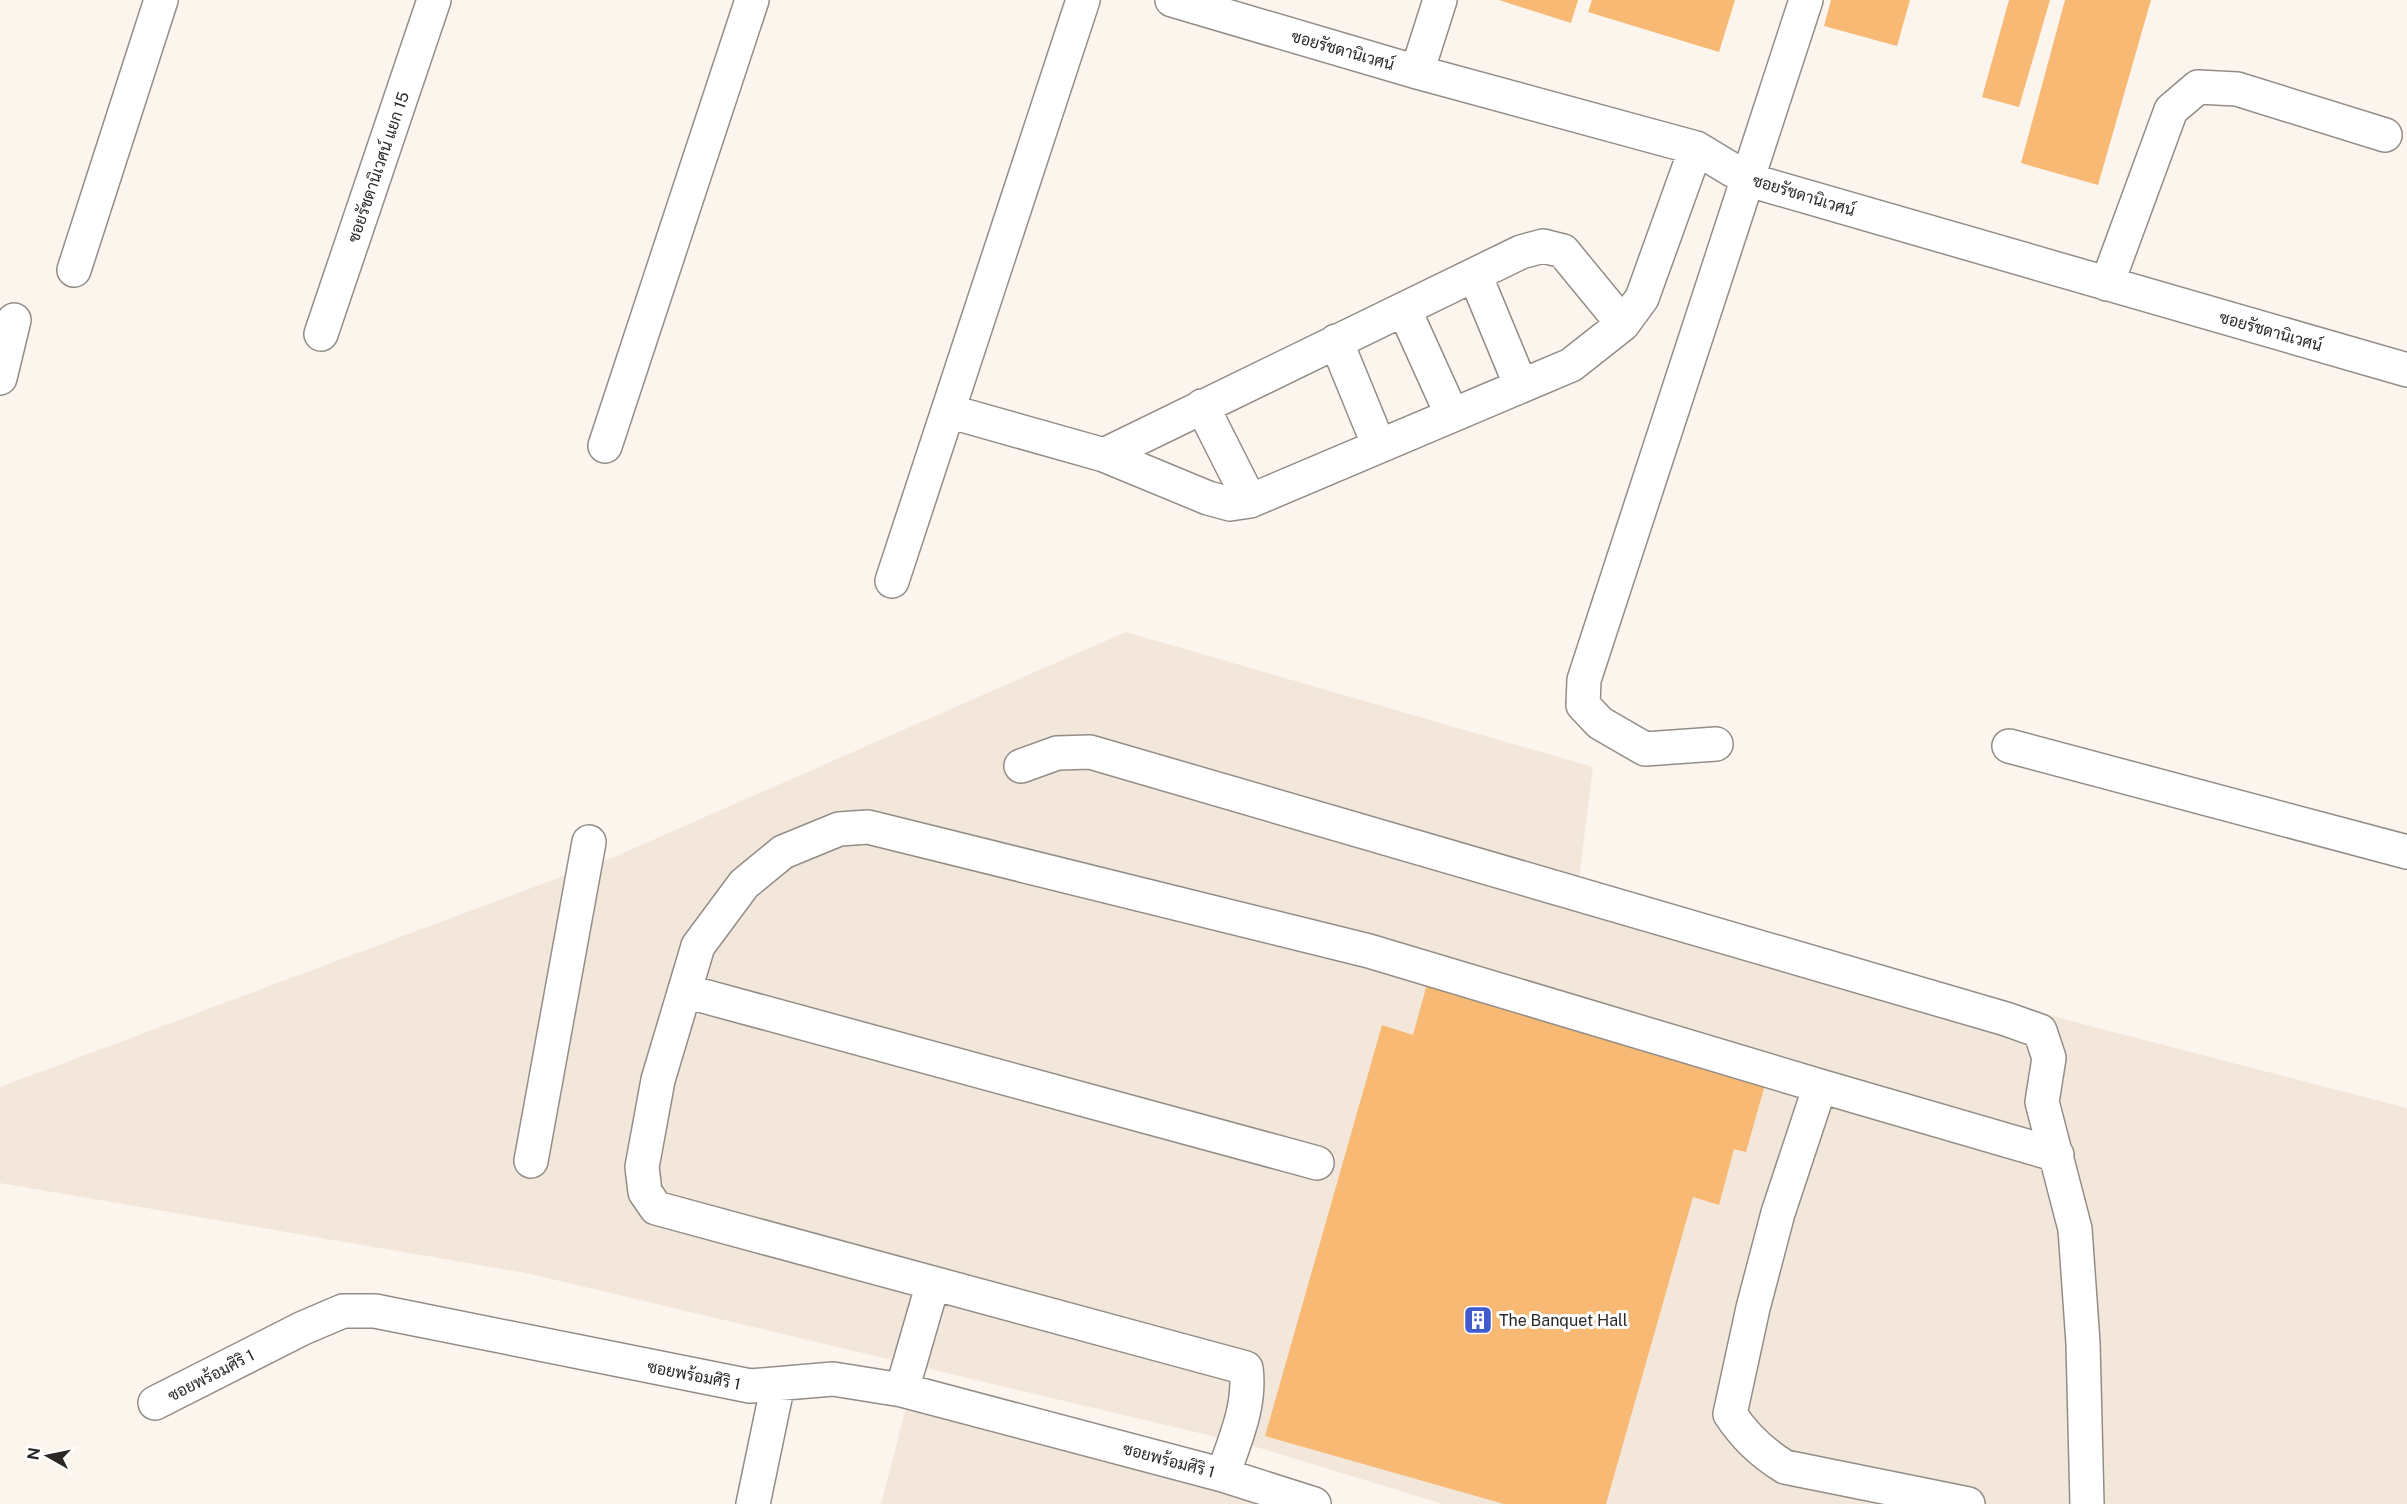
<svg xmlns="http://www.w3.org/2000/svg" width="2407" height="1504" font-family="'Public Sans',Sarabun,sans-serif">
<style>
.built{fill:#f3e7db}
.building{fill:#f7b973}
.lines{fill:none;stroke-linecap:round;stroke-linejoin:round}
.minor-casing{stroke:#938d87;stroke-width:36}
.minor{stroke:#fff;stroke-width:33}
.labels{text-anchor:middle;stroke-width:6;stroke-linejoin:round;paint-order:stroke}
.street-label{font-size:16px;fill:#2b2826;stroke:#fff}
.poi-label{font-size:16px;fill:#2b2826;stroke:#fff;text-anchor:start}
</style>
<rect width="100%" height="100%" fill="#fcf5ee"/>
<path class="built" d="M1126 632 1593 767 1579 879 2071 1021 2407 1108V1504H1443L1250 1445 526 1273 0 1183V1087L614 857Z
M907 1404 1280 1504H881Z"/>
<path class="building" d="M1499 0H1578L1571 23Z
M1592 0H1735L1719 52 1588 12Z
M1831 0H1910L1897 46 1824 26Z
M2009 0H2050L2019 107 1982 97Z
M2065 0H2151L2098 185 2021 163Z
M1427 984 1766 1081 1746 1152 1734 1149 1719 1205 1693 1197 1606 1504H1504L1265 1436 1382 1025 1413 1035Z"/>
<g class="lines">
<g class="minor-casing">
<path id="minor" d="M1172 0 1417 72 1696 148 1749 180 2407 370
M1417 72 1440 0
M74 270 161 0
M1475 275 1521 386
M2107 284 2171 110 2198 87 2237 89 2385 135
M1404 309 1452 415
M321 334 434 0
M1336 341 1379 446
M0 378 14 320
M1202 406 1250 501
M948 411 1104 455 1208 498 1230 504 1250 501 1571 365 1623 324 1642 298 1696 148
M605 446 752 0
M1104 455 1521 252 1543 246 1563 251 1623 324
M892 581 1083 0
M1716 744 1645 749 1600 723 1583 705 1584 680 1806 0
M2009 746 2407 852
M1021 766 1057 753 1090 752 2006 1019 2040 1031 2049 1058 2042 1102 2075 1229 2083 1343 2087 1504
M685 991 1317 1163
M1820 1086 2057 1155
M531 1161 589 842
M902 1390 933 1283
M155 1403 303 1328 343 1311H375L750 1386 833 1379 902 1390 1223 1475 1314 1504
M1223 1475C1235 1439 1251 1406 1246 1368L656 1208 645 1192 642 1167 658 1080 698 946 744 884 783 852 839 829 868 827 1369 951 1820 1086 1778 1213 1753 1308 1730 1414C1745 1437 1762 1453 1785 1467L1968 1504
M753 1504 778 1384"/>
</g>
<use href="#minor" class="minor"/>
</g>
<defs>
<g id="building-square" transform="scale(1.5)"><rect x="-9" y="-9" width="18" height="18" rx="4" fill="#415acd" stroke="#fff"/><path d="M-4-6H4V6H1V3H-1V6H-4ZM-2.5-4.3h1.7v1.8h-1.7ZM.8-4.3h1.7v1.8H.8ZM-2.5-1h1.7V.8h-1.7ZM.8-1h1.7V.8H.8Z" fill="#fff"/></g>
</defs>
<g fill-rule="evenodd">
<use href="#building-square" x="1478" y="1320"/>
</g>
<g class="labels">
<g class="street-label">
<text transform="translate(1343 50) rotate(16)" y="6">ซอยรัชดานิเวศน์</text>
<text transform="translate(378 167) rotate(-71)" y="6">ซอยรัชดานิเวศน์ แยก 15</text>
<text transform="translate(1804 195) rotate(17)" y="6">ซอยรัชดานิเวศน์</text>
<text transform="translate(2271 331) rotate(16)" y="6">ซอยรัชดานิเวศน์</text>
<text transform="translate(211 1375) rotate(-27)" y="6">ซอยพร้อมศิริ 1</text>
<text transform="translate(694 1375) rotate(11)" y="6">ซอยพร้อมศิริ 1</text>
<text transform="translate(1169 1460) rotate(15)" y="6">ซอยพร้อมศิริ 1</text>
</g>
<g class="poi-label">
<text x="1499" y="1326">The Banquet Hall</text>
</g>
</g>
<g transform="translate(48 1456) rotate(279)" stroke="#ffffff" stroke-width="4.5" paint-order="stroke">
<path d="M0-4.5L10 22L0 15L-10 22Z" fill="#2b2826"/>
<text y="-9" font-size="16" font-weight="bold" text-anchor="middle" fill="#2b2826">N</text>
</g>
</svg>
